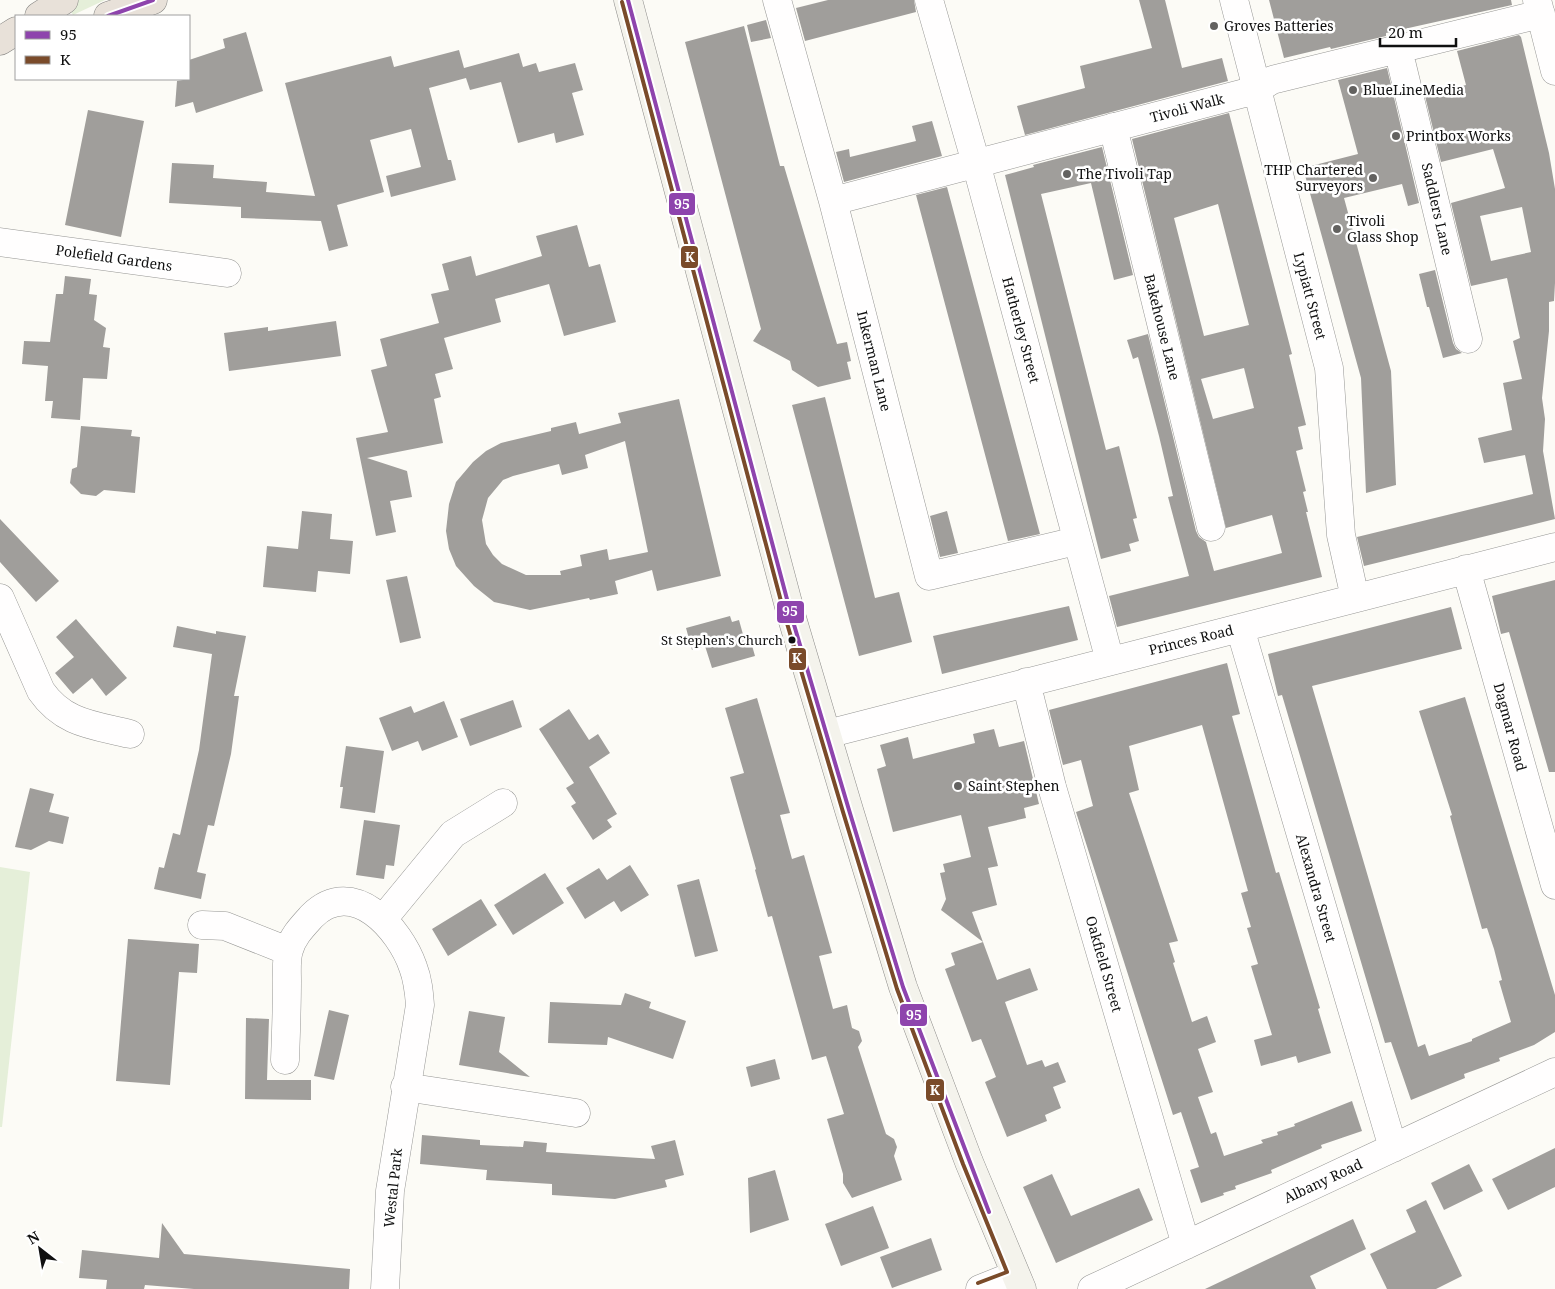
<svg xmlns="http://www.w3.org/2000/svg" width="1555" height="1289" font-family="'Noto Serif',serif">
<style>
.green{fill:#e5efd9}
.building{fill:#a09e9b;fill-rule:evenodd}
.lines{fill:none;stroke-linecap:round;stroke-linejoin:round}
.street-casing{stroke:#969694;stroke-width:29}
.secondary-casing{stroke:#8d8c8a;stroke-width:29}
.highway-casing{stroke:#848381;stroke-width:29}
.street{stroke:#fffefe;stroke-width:28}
.secondary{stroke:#f4f3ec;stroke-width:28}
.highway{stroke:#e8e1d9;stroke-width:28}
.bus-1-casing{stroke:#fff;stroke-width:8}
.bus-2-casing{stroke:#fff;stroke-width:8}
.bus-1{stroke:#8e44ad;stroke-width:4}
.bus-2{stroke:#7a4b2a;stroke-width:4}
.poi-dot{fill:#636260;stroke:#fff;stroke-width:2}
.bus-dot{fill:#101010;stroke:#fff;stroke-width:2}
.labels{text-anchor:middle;stroke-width:5;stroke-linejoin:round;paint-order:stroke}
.bus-label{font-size:13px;fill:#101010;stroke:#fff;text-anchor:end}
.poi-label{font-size:14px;fill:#101010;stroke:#fff;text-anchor:start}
.street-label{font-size:14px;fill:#101010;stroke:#fff}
.line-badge{stroke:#fff;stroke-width:2}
.badge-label{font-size:14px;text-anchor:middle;font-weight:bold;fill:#fff}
</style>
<rect width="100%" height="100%" fill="#fcfbf6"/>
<path class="green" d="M79 0H105L73 15 68 5Z
M0 867 30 872 2 1127H0Z"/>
<path class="building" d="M828 0H914L916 12 805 41 796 8Z
M1139 0H1165L1182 68 1222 58 1228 81 1025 135 1017 106 1085 88 1080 66 1152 48Z
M1269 0H1511L1512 5 1386 33V36L1331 49 1330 47 1284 58Z
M766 20 771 38 751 42 747 25Z
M744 26 780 166H784L837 344 847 342 851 361 847 362 851 379 818 387 792 370 790 361 753 341 761 329 685 42Z
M246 32 263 91 196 113 193 102 175 107 177 81 189 79V60L225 48 223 39Z
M1519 35 1521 37 1549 153 1555 189V283L1554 301 1549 302V331L1542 398 1545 419 1543 451 1555 519 1364 566 1357 537 1533 494 1525 455 1484 463 1478 438 1512 430 1503 383 1522 379 1513 341 1520 338 1507 278 1471 286 1451 203 1505 188 1493 149 1441 162 1425 96 1466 85 1457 51ZM1522 207 1531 252 1491 261 1480 216Z
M459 50 464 68 519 53 523 67 536 63 539 72 575 63 583 90 572 93 584 135 556 143 554 133 518 143 501 82 470 90 466 78 429 88 448 160H451L456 180 391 197 386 176 421 167 411 129 370 140 384 192 337 205 348 246 329 251 321 221 241 218V207L169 203 172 163 214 165 213 178 267 182 266 192 315 196 285 83 391 56 394 67Z
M1387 68 1419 203 1408 206 1402 184 1344 198 1391 371 1396 485 1366 493 1361 378 1303 168 1358 154 1338 80Z
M88 110 144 121 121 237 65 225Z
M1229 113 1292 354 1289 355 1306 425 1298 427 1303 449 1296 451 1306 491 1303 492 1308 512H1306L1322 577 1117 627 1109 596 1189 576 1168 497 1173 496 1159 436 1138 357 1133 359 1127 340 1148 334 1196 531 1199 537 1206 542 1214 571 1282 553 1272 515 1226 528 1132 139ZM1218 204 1249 325 1204 336 1174 218ZM1244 368 1254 408 1213 419 1201 379Z
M932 121 942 156 844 182 836 152 849 149 850 157 916 141 912 126Z
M1102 147 1133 275 1114 280 1091 183 1041 194 1106 450 1119 446 1137 518 1133 519 1139 541 1129 544 1131 551 1101 559 1005 175 1034 167 1033 165Z
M947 187 1040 534 1008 541 916 195Z
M577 225 589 267 600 264 616 322 564 336 549 284 495 299 501 322 444 338 453 369 435 374 441 397 434 399 443 443 367 458 407 471 412 497 390 501 396 532 376 536 356 438 388 432 371 370 387 366 380 339 439 323 431 294 449 290 442 264 471 256 476 276 542 256 536 236Z
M1435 270 1453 343 1456 349 1462 353 1443 358 1429 307H1427L1419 274Z
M65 276 91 279 89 294 97 295 94 320 106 328 103 347 110 348 107 379 83 378 80 420 51 418 53 401H45L48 366 22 364 24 341 50 342 56 294H63Z
M336 321 341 356 229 371 224 333 268 327V331Z
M825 397 875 598 899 592 912 642 859 656 792 405Z
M679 399 721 576 657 591 652 570 615 581 618 594 590 600 589 598 530 610 494 602 474 586 456 566 449 549 446 531 449 504 456 482 473 462 486 451 501 443 551 431V428L576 422 579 434 621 423 618 413ZM625 441 648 552 609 560 607 549 580 555 582 566 560 571 561 575H526L502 564 493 555 486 544 482 520 488 498 503 480 513 476 559 464 562 475 588 468 585 455Z
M81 426 132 430 131 436 140 437 135 493 104 490 96 496 81 494 70 483 72 469 77 467Z
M302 511 332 514 330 539 353 541 350 574 318 571 316 592 263 587 267 546 298 549Z
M947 511 958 553 940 557 930 516Z
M0 519 59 581 36 602 0 562Z
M407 576 421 638 400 643 386 580Z
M1555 580V772H1549L1509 632 1501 634 1492 596Z
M1069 606 1078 640 942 674 933 636Z
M1451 607 1462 649 1312 686 1418 1047 1425 1044 1429 1056 1472 1041V1039L1511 1022 1499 981 1502 980 1494 949 1487 928 1482 929 1450 816 1452 815 1419 711 1465 697 1555 995V1032L1534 1045 1499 1058 1500 1061 1464 1074 1465 1078 1411 1100 1391 1042 1385 1043 1282 695 1278 696 1268 654Z
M730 616 732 622 739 620 744 638 751 642 755 656 712 668 705 646 692 650 686 628Z
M76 619 127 678 106 696 92 678 73 694 55 673 74 657 56 637Z
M177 626 216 634V631L246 636 234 696H239L231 754 214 826 208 825 197 872 206 874 201 899 154 889 159 867 164 868 173 833 180 835 199 750 212 654 173 647Z
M1227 663 1240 714 1232 716 1276 873 1279 872 1320 1008 1318 1009 1331 1053 1298 1063 1296 1056 1261 1066 1254 1040 1272 1035 1251 966 1258 964 1247 928 1251 927 1241 893 1248 891 1202 725 1129 746 1139 790 1129 793 1178 941 1169 943 1175 962 1173 963 1192 1022 1207 1016 1216 1042 1198 1049 1213 1092 1198 1097 1211 1134 1216 1132 1224 1156 1263 1143 1261 1140 1278 1135 1277 1132 1295 1126 1294 1124 1352 1101 1362 1131 1321 1145 1322 1148 1271 1170 1272 1173 1235 1186 1236 1189 1223 1193 1224 1195 1201 1203 1190 1170 1199 1167 1181 1112 1173 1115 1076 812 1093 806 1081 760 1063 765 1049 710Z
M757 698 790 813 780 815 792 859 804 855 832 953 819 956 833 1009 847 1005 852 1028 859 1031 862 1041 858 1047 881 1119 886 1134 894 1139 897 1147 894 1156 902 1180 852 1198 843 1183V1174L827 1119 844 1114 826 1056 812 1060 772 916 768 917 755 870 756 869 730 777 744 773 725 708Z
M513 700 522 727 470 746 460 719Z
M444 701 458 737 422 751 418 741 392 751 379 718 411 706 414 713Z
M569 709 589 740 598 734 610 753 589 767 617 814 607 820 612 827 593 840 571 806 576 803 566 788 574 783 539 729Z
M994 729 999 747 1024 741 1039 804 1024 808 1026 818 988 827 998 866 988 868 997 905 972 912 983 942 941 910 946 899 940 873 945 872 943 864 971 857 961 815 893 832 877 769 886 766 880 745 908 737 913 759 975 743 973 734Z
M346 746 384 751 375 813 340 808 343 787H340Z
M30 788 54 794 49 812 69 817 63 844 49 841 31 850 15 847Z
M364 820 400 825 394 866 386 865 384 879 356 875Z
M630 865 649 895 621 912 614 901 585 919 566 888 599 868 607 880Z
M545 873 564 903 513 935 494 905Z
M699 879 718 951 695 957 677 885Z
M481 899 497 925 448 956 432 929Z
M128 939 199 944 197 973 179 972 170 1085 116 1081Z
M983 942 997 980 1030 968 1038 990 1005 1002 1027 1065 1042 1060 1045 1067 1058 1062 1066 1082 1053 1087 1061 1108 1045 1115 1047 1121 1007 1137 985 1082 996 1077 981 1039 972 1042 945 969 955 965 951 953Z
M625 993 651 1002 649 1008 686 1021 673 1059 608 1037 607 1045 548 1043 550 1002 621 1005Z
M329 1010 349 1015 334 1080 314 1076Z
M469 1011 505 1017 499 1052 530 1077 459 1065Z
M246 1018 269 1019 267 1080H311V1100L245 1099Z
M775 1059 780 1079 751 1087 746 1067Z
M422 1135 480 1140V1145L523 1147 524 1141 547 1143 546 1152 655 1159 651 1146 675 1140 684 1175 665 1180 667 1187 615 1199 552 1195V1184L486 1180 487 1170 420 1164Z
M1555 1148V1187L1508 1210 1492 1179Z
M1469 1164 1483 1191 1444 1210 1431 1183Z
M775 1170 789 1220 750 1233 748 1178Z
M1052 1174 1071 1216 1139 1188 1153 1220 1056 1263 1023 1187Z
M1426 1200 1462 1276 1436 1289H1387L1370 1254 1416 1232 1406 1210Z
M873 1206 889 1248 841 1266 825 1224Z
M1353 1219 1366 1249 1310 1276 1316 1289H1205Z
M162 1223 184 1254 350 1269 349 1289H194L145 1285 144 1289H106L107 1280 79 1278 82 1250 159 1258Z
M931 1238 942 1270 892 1288 880 1257Z"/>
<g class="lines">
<g class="street-casing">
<path id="street" d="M777 0 833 201 929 576 1076 541
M929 0 976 163 1110 661
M1234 0 1329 368 1341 535 1355 598
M1537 0 1555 71
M1398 49 1468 339
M1113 127 1211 527
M833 201 1256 90 1272 80 1541 14
M0 242 227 273
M1466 569 1555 885
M0 598 41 691C64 724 94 725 130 734
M1240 628 1393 1148
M1026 682 1052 787 1186 1245
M827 734 1555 547
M383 919 453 834 503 803
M202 925 225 926 288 951
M285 1060C286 1034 287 1007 287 980 287 971 286 959 289 950 293 936 302 927 312 916 353 875 400 929 413 967 418 980 419 992 420 1005L390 1191 385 1289
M405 1087 576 1113
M980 1289 1015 1275
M1092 1289 1555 1072"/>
</g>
<g class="secondary-casing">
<path id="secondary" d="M628 0 792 618 849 810 903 987 969 1162 1022 1289"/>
</g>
<g class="highway-casing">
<path id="highway" d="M39 16 64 0
M108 16 153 0
M0 41 16 31"/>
</g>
<use href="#street" class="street"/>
<use href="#secondary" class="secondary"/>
<use href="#highway" class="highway"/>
<g class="bus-1-casing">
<path id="bus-1" d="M628 0 792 618 849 810 903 987 989 1212
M108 16 153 0"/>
</g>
<g class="bus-2-casing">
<path id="bus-2" d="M622 2 786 620 843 812 897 989 963 1164 1007 1272 978 1283"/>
</g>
<use href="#bus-1" class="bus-1"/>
<use href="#bus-2" class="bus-2"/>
</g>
<g class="poi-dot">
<circle cx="1214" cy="26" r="5"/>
<circle cx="1353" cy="90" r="5"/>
<circle cx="1396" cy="136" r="5"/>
<circle cx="1067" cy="174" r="5"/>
<circle cx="1373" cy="178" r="5"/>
<circle cx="1337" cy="229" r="5"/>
<circle cx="958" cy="786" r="5"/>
</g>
<circle class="bus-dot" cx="792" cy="640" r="4.5"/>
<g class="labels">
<g class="bus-label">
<text x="783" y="645">St Stephen's Church</text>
</g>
<g class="poi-label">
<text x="1224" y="31">Groves Batteries</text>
<text x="1363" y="95">BlueLineMedia</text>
<text x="1406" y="141">Printbox Works</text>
<text x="1363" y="175" text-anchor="end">THP Chartered<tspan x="1363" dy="16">Surveyors</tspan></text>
<text x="1077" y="179">The Tivoli Tap</text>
<text x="1347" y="226">Tivoli<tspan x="1347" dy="16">Glass Shop</tspan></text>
<text x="968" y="791">Saint Stephen</text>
</g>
<g class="street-label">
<text transform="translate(1187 108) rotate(-15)" y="5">Tivoli Walk</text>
<text transform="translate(1437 209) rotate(77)" y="5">Saddlers Lane</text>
<text transform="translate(114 258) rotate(8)" y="5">Polefield Gardens</text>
<text transform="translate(1310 296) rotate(75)" y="5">Lypiatt Street</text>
<text transform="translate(1162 327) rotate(76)" y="5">Bakehouse Lane</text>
<text transform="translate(1021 330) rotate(75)" y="5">Hatherley Street</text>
<text transform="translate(874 361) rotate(76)" y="5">Inkerman Lane</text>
<text transform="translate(1191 640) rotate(-14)" y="5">Princes Road</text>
<text transform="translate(1510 727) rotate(75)" y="5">Dagmar Road</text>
<text transform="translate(1316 888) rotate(74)" y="5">Alexandra Street</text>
<text transform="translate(1104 964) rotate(74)" y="5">Oakfield Street</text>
<text transform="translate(1323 1181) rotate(-25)" y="5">Albany Road</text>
<text transform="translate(393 1188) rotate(-84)" y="5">Westal Park</text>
</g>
</g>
<g class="line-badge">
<rect x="668" y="192" width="28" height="24" rx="5" fill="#8e44ad"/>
<rect x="680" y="245" width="19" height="24" rx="5" fill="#7a4b2a"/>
<rect x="776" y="600" width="29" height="24" rx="5" fill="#8e44ad"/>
<rect x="788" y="647" width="19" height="24" rx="5" fill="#7a4b2a"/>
<rect x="899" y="1003" width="29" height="24" rx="5" fill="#8e44ad"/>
<rect x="925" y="1078" width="20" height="24" rx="5" fill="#7a4b2a"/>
</g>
<g class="badge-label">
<text x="682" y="209">95</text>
<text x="690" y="262">K</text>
<text x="790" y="616">95</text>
<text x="797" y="663">K</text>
<text x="914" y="1020">95</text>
<text x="935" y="1095">K</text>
</g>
<rect x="15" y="15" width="175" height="65" fill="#ffffff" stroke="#9f9f9f"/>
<rect x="25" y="31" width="25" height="8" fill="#8e44ad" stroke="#9f9f9f"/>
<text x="60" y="40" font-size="15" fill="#101010">95</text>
<rect x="25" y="56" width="25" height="8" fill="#7a4b2a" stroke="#9f9f9f"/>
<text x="60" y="65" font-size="15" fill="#101010">K</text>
<g transform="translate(40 1249) rotate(329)" stroke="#ffffff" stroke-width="4" paint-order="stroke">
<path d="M0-4L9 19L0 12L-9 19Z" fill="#101010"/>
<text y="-8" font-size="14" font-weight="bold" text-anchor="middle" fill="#101010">N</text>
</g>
<path d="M1380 38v8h76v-8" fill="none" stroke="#101010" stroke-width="2.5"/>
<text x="1388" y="38" font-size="15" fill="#101010" stroke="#ffffff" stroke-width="4" paint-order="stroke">20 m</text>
</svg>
